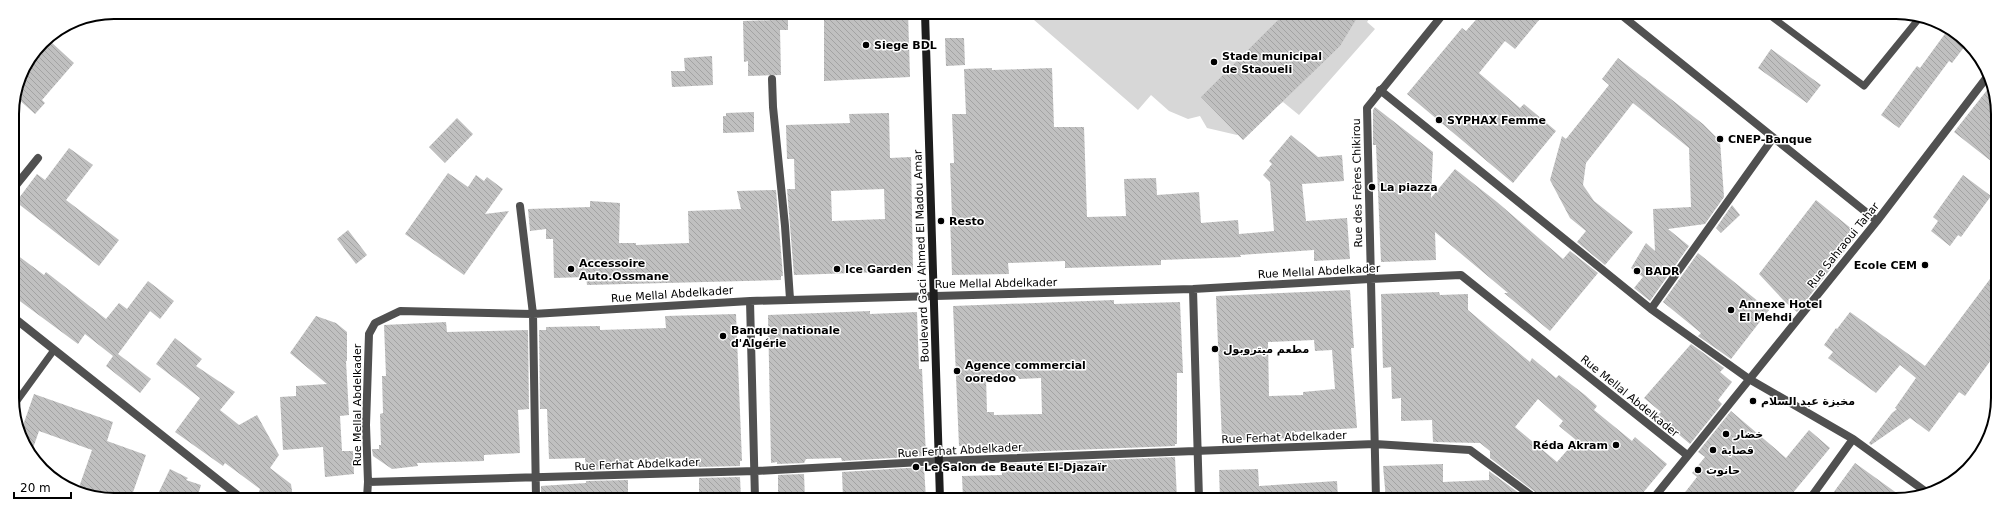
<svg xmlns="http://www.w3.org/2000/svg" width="2010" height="512" font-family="'DejaVu Sans',Cairo,sans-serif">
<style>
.pitch{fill:#d7d7d7}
.building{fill:url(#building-back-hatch);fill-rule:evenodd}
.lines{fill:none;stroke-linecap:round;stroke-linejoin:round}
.service{stroke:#505050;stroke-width:7}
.minor{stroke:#505050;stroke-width:8}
.secondary{stroke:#1d1d1d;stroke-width:8}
.poi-dot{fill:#000;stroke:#fff;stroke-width:1.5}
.labels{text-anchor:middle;stroke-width:3;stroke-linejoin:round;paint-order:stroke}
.poi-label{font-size:11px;font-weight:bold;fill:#000;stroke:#fff;text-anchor:start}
.street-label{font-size:11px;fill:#000;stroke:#fff}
.rim{fill:none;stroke:#000;stroke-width:2}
</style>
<defs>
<pattern id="building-back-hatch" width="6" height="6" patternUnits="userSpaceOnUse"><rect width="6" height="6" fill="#c0c0c0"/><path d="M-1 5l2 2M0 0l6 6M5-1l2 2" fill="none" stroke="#a3a3a3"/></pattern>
</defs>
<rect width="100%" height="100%" fill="#fff"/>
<path class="pitch" d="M1026 13H1373L1367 22 1375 29 1299 115 1283 102 1237 135 1207 128 1200 116 1188 119 1169 111 1151 95 1138 110Z"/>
<path class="building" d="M774 13H788V30H780L781 75 748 76V61L744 62 743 21 774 20Z
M824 13H908L910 77 824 81Z
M1285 13H1360L1340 46 1243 140 1201 97Z
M1481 14H1544L1515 49 1505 41 1479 73 1520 108 1524 104 1556 131 1513 183 1407 94 1462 28 1466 31Z
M1947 31 1968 42 1952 63 1949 61 1899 128 1881 115 1917 66 1920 68Z
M945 38H964L965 65 946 66Z
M51 42 74 63 42 100 45 103 35 114 15 96 20 75 24 69 26 71Z
M1771 49 1821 85 1807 103 1758 68Z
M712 56 713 85 672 87 671 71H685L684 58Z
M1618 58 1703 124 1720 141 1724 197 1705 224 1668 229 1689 246 1650 301 1634 288 1643 277 1631 268 1646 243 1655 251 1653 209 1691 207 1689 148 1633 103 1586 163 1583 185 1594 201 1633 232 1605 265 1577 242 1586 231 1570 218 1550 180 1562 136 1566 139 1609 85 1602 79Z
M992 68V70L1052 68 1054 127H1084L1087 217 1126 216 1124 179 1156 178 1157 195 1199 192 1201 223 1238 220 1239 234 1274 231 1270 182 1263 175 1272 164 1269 161 1291 135 1318 157 1342 155 1344 181 1302 184 1306 221 1347 218 1350 259 1314 261V250L1240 255 1241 257 1161 260V265L1065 268V261L1008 263 1009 274 952 275 950 217H952L950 163H954L952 114H966L964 69Z
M1991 85 1996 94V165L1954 132Z
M1375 107 1433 152 1431 198 1455 169 1497 202 1563 259 1570 251 1598 273 1550 331 1504 293H1508L1435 232 1436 260 1381 262 1376 145H1373V110Z
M754 112V132L723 133V116H726V113Z
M889 113 890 158 911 157 913 271 794 275 787 189H795L794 159H787L786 125 850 123 849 114ZM884 189 885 219 832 221 831 191Z
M457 118 473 134 445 163 429 147Z
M69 148 93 165 66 200 119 240 99 266 16 202 37 174 45 180Z
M448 173 468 187 476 175 484 181 487 177 503 189 485 214 509 211 464 275 405 234Z
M1963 175 1991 196 1961 237 1958 235 1950 246 1931 231 1938 221 1933 217Z
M776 190 783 276H781V280L587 285 586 277 554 278 553 239H546V229L530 231 528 209 590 207V201L620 203 619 243H636V245L689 243 688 211 741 209 737 191Z
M1816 200 1858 234 1797 312 1785 302 1759 274Z
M1732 205 1740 215 1721 233 1716 228Z
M348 230 367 255 356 264 337 239Z
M13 252 44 275 46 272 106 319 119 303 127 309 148 281 174 301 160 319 150 311 118 354 151 379 140 393 106 366 113 356 85 334 78 344 13 296Z
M1698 253 1769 310 1731 359 1698 336 1701 333 1663 302Z
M1996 271V353L1965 396 1959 392 1929 432 1910 418 1871 445 1869 443 1892 413 1897 409 1895 408 1916 378 1900 365 1876 393 1828 358 1833 352 1824 345 1836 328 1837 329 1850 312 1925 366Z
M1350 290 1354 348H1351L1357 428 1295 432 1296 438 1222 441 1216 296ZM1314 340 1315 351 1332 350 1335 389 1303 392V395L1269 396 1268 342Z
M1439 292 1440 295 1468 294V310L1530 362 1532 358 1556 378 1559 375 1585 395 1597 406 1594 410 1632 441 1635 437 1667 464 1637 500 1541 499 1539 495 1490 458V451L1480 443 1433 442 1432 420 1401 421V398L1392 399 1391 367 1383 368 1381 294ZM1538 399 1563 421 1559 426 1576 440 1557 462 1515 427Z
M1114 300V304L1180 302 1183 373H1177V444H1175V446L1000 453 995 445 959 446 953 306ZM1018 376 1019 379 1041 378 1042 414 994 415V412H987L986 377Z
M870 311V314L917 312 919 369H922L926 456 842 461 841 458 806 459 804 463 777 464V462L771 463 768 315Z
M736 314 742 461H740V466L698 467V462H688V458L633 460V461L627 462V469L586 470 585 458 549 459 547 409H540L539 330H546V327L600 326V330L666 328 665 316Z
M316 316 336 323 347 332V361H346L349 415 340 416 342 451H353L354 474 325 477 323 447 283 450 280 397 296 396V386L327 384 290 353Z
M446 322 447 332 528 330 529 409 518 410 520 453 484 455V461L417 463 418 466 392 469 373 456 372 449H379V445H381L380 414 383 413 382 376H386L384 325Z
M175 338 202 359 196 366 235 392 220 410 239 425 257 415 279 455 270 468 291 484 293 498H268L259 492 260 489 225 463 223 466 175 432 200 398 156 364Z
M1691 344 1724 368 1720 372 1732 382 1718 400 1722 404 1690 444 1657 416 1661 412 1644 398Z
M34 394 113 422 107 441 146 455 131 498H94L78 490 92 450 39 431 32 451 21 431Z
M1731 411 1786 458 1809 430 1830 448 1787 500H1679L1697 477 1692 473 1705 457 1698 452Z
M1175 457 1177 499H1097V492L1053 493V499H963L962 476 1002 475 1001 464Z
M1855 463 1905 499 1828 500Z
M1443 464V482L1489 480V471L1527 499H1386L1383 466Z
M924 467 926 499H843L842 472Z
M170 469 188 478 186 480 201 485 197 498H156Z
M1258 469 1259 486 1337 481 1338 499H1220L1219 470Z
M804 474 805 499H778V475Z
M740 477 741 499H699V478Z
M628 480V499L541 498V486L586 483V481Z"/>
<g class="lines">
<path class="service" d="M1768 14 1864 86 1921 16
M14 405 54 350"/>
<path class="minor" d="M1620 14 1877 221
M772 79 773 107 785 226 790 299
M1380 90 1651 309 1773 138
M13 189 38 158
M520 206 533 314 536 498
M1193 289 1199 499
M750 301 755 499
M1651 309 1749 379 1853 439 1929 494
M13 317 241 498
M1962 476 1987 443
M368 482 756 471 940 461 1375 444 1470 450 1536 499
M367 498 368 482 366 425 369 334 375 323 400 311 533 314 750 301 1193 289 1370 279 1461 275 1687 455
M1376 499 1367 108 1444 13
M1652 500 1877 221 1987 77
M1809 500 1853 439"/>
<path class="secondary" d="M925 13 940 499"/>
</g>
<g class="poi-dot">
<circle cx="866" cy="45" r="4"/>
<circle cx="1214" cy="62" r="4"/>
<circle cx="1439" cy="120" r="4"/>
<circle cx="1720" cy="139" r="4"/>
<circle cx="1372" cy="187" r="4"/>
<circle cx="941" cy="221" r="4"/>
<circle cx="1925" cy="265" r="4"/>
<circle cx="571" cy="269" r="4"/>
<circle cx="837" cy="269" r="4"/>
<circle cx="1637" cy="271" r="4"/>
<circle cx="1731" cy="310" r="4"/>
<circle cx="723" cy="336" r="4"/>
<circle cx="1215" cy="349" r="4"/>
<circle cx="957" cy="371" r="4"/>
<circle cx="1753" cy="401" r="4"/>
<circle cx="1726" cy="434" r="4"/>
<circle cx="1616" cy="445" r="4"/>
<circle cx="1713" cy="450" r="4"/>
<circle cx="916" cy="467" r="4"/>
<circle cx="1698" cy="470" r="4"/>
</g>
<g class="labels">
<g class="poi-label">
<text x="874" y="49">Siege BDL</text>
<text x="1222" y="60">Stade municipal<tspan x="1222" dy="13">de Staoueli</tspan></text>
<text x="1447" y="124">SYPHAX Femme</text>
<text x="1728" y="143">CNEP-Banque</text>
<text x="1380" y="191">La piazza</text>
<text x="949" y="225">Resto</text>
<text x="579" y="267">Accessoire<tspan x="579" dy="13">Auto.Ossmane</tspan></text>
<text x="1917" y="269" text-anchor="end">Ecole CEM</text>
<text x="845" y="273">Ice Garden</text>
<text x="1645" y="275">BADR</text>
<text x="1739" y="308">Annexe Hotel<tspan x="1739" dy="13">El Mehdi</tspan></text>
<text x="731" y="334">Banque nationale<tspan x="731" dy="13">d'Algérie</tspan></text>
<text x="1223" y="353">مطعم ميتروبول</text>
<text x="965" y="369">Agence commercial<tspan x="965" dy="13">ooredoo</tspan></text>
<text x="1761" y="405">مخبزة عبد السلام</text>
<text x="1734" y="438">خضار</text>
<text x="1608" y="449" text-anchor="end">Réda Akram</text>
<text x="1721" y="454">قصابة</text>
<text x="924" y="471">Le Salon de Beauté El-Djazaïr</text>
<text x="1706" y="474">حانوت</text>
</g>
<g class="street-label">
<text transform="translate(1357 183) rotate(-91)" y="4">Rue des Frères Chikirou</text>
<text transform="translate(1843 245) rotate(-51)" y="4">Rue Sahraoui Tahar</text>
<text transform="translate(921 256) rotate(-92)" y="4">Boulevard Gaci Ahmed El Madou Amar</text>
<text transform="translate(1319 271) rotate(-3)" y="4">Rue Mellal Abdelkader</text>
<text transform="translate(996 283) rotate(-1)" y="4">Rue Mellal Abdelkader</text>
<text transform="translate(672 294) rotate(-4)" y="4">Rue Mellal Abdelkader</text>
<text transform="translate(1630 396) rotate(39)" y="4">Rue Mellal Abdelkader</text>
<text transform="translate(357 405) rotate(-90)" y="4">Rue Mellal Abdelkader</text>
<text transform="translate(1284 437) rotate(-2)" y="4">Rue Ferhat Abdelkader</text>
<text transform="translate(960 450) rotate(-3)" y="4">Rue Ferhat Abdelkader</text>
<text transform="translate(637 464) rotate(-2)" y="4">Rue Ferhat Abdelkader</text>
</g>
</g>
<path d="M0 0H2010V512H0ZM114 19H1896A95 95 0 0 1 1991 114V398A95 95 0 0 1 1896 493H114A95 95 0 0 1 19 398V114A95 95 0 0 1 114 19Z" fill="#fff" fill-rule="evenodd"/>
<path class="rim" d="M114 19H1896A95 95 0 0 1 1991 114V398A95 95 0 0 1 1896 493H114A95 95 0 0 1 19 398V114A95 95 0 0 1 114 19Z"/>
<path d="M14 492v6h57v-6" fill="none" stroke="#000000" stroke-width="2"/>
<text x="20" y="492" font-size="12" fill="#000000" stroke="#ffffff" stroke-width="3" paint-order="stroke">20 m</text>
</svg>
